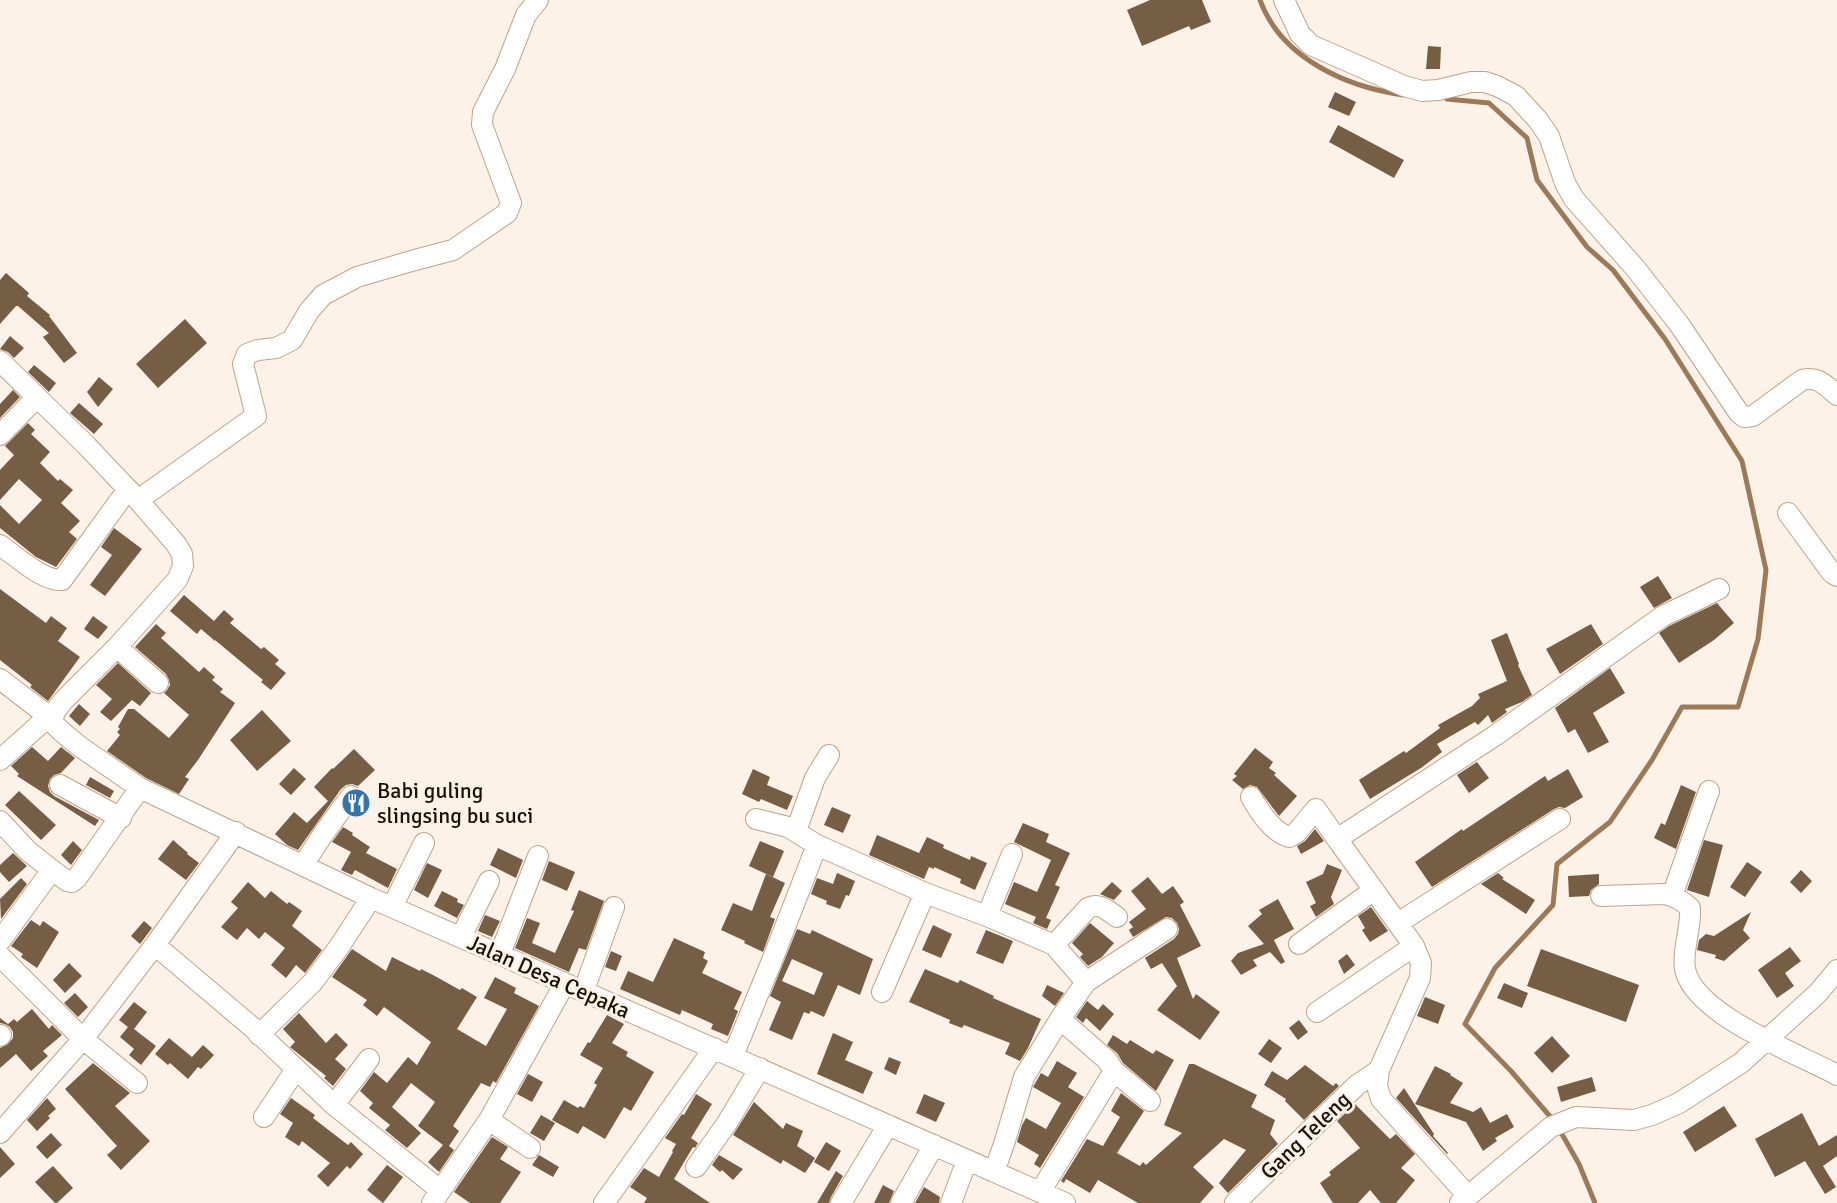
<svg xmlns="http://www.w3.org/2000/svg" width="1837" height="1203" font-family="Signika,sans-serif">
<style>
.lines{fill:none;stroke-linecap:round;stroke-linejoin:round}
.stream{stroke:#9d7a57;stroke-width:5}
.building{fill:#765e45;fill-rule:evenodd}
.minor-casing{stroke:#bea388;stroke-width:22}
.minor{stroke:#fff;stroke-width:20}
.labels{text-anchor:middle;stroke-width:6;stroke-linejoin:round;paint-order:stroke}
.poi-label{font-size:22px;fill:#1a1107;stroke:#fdf2e7;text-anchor:start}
.street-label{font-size:22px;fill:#1a1107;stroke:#fdf2e7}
</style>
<rect width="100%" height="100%" fill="#fdf2e7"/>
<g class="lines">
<path class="stream" d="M1260 0C1281 58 1346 87 1404 95
M1447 99 1489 103 1527 138 1537 180 1587 247 1613 270 1665 339 1742 461 1766 570 1758 639 1738 707H1682L1652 760 1610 822 1557 864 1553 905 1495 968 1465 1024 1511 1071 1554 1121
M1559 1129 1579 1164 1595 1203"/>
</g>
<path class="building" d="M1150 0H1202L1211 22 1191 30 1189 26 1142 46 1127 10Z
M1428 46 1441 47 1440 69H1426Z
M1335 92 1356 102 1349 116 1328 107Z
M1338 125 1404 160 1394 178 1329 142Z
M6 273 29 293 27 296 50 315 49 316 77 353 64 363 43 337 49 333 18 306H16L0 324V280Z
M185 319 207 343 158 388 136 364Z
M10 336 24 348 14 358 8 352 0 349Z
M34 365 56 383 49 392 28 372Z
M99 377 113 389 98 407 87 392Z
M13 390 20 397 0 418V404Z
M79 403 103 424 94 434 70 413Z
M28 423 35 430 31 434 50 452 40 463 58 481 60 479 73 490 61 503 80 521 69 532 77 539 56 567 36 557 0 528V505L19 524 42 500 19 479 0 500V470L14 455 5 446Z
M114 528 142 549 105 596 90 585 112 555 101 547Z
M1658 576 1672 598 1654 608 1640 587Z
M0 589 46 623 51 616 67 628 58 641 80 657 48 701 30 687 32 685 0 660Z
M184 595 214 621 224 610 234 619 230 623 261 649 264 647 279 660 275 664 286 673 271 690 261 682 263 680 215 640V641L201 629 197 634 170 611Z
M1717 603 1734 623 1714 640 1679 663 1659 633 1669 626Z
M93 616 108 627 98 639 84 629Z
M156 624 166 633 161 638 199 672 204 667 215 677 212 680 223 689 220 692 235 703 198 760 185 777 189 779 179 794 146 778 107 751 120 735 117 732 120 729 118 727 128 709H134L169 738 189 715 164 693 167 690 170 685 169 680 166 674 135 647Z
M1591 624 1603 644 1560 674 1546 649Z
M1507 633 1519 664 1518 665 1532 695 1522 702 1505 709 1507 712 1492 723 1488 715 1478 725 1475 722 1437 744 1442 752 1421 768 1370 799 1359 780 1404 751 1406 753 1440 728 1438 725 1472 706 1480 698 1478 694 1507 681 1491 640Z
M118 663 151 693 140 706 132 700 111 721 100 712 112 699 96 685Z
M1610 668 1625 693 1593 713 1609 742 1588 753 1575 729 1568 733 1555 708Z
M79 704 90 714 80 726 69 716Z
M262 710 291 741 257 771 230 740Z
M32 747 48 761 61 747 75 758 61 773 54 775 50 779 48 786 50 792 54 796 99 820 95 826 17 776 19 774 11 766Z
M1255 748 1273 762 1269 768 1276 773 1274 775 1297 796 1279 816 1257 787 1250 785 1243 789 1232 780 1237 776 1234 774Z
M354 749 375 770 358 786 352 784 346 785 341 789 298 850 287 845 275 834 294 812 307 823 328 801 314 787 332 768 333 769Z
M1477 762 1489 778 1469 793 1457 775Z
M294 768 306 779 291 795 279 784Z
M753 769 770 777 767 785 793 796 787 810 761 799 759 802 742 794Z
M1568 769 1583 797 1565 808 1559 807 1554 809 1432 887 1415 862 1462 829 1463 831 1545 776 1548 781Z
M90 777 114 791 110 798 86 785Z
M1681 785 1696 792 1676 849 1654 838 1661 823 1665 825Z
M19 791 56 825 41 840 5 805Z
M832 807 851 815 843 833 824 825Z
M1023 823 1049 834 1046 842 1070 853 1055 885 1060 887 1046 918 1051 920 1047 929 1033 923 1036 917 1005 904 1014 882 1037 892 1051 860 1014 842Z
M343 827 353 833 352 835 370 847 366 853 397 869 388 888 355 870 352 875 341 870 351 852 332 842Z
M1315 829 1324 841 1301 854 1297 846 1305 841Z
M877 835 919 853 927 837 944 845 943 848 970 860 971 856 987 863 975 890 960 883 961 879 934 867V869L929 867 924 879 869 855Z
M173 840 188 853 187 854 199 863 186 880 158 859Z
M1704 840 1723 845 1709 897 1687 890Z
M73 841 82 850 71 865 61 855Z
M760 841 784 851 773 877 749 866Z
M498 848 523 860 516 878 490 865Z
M13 853 27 866 9 882 0 872V865Z
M549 861 575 872 567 891 542 880Z
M1747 862 1762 872 1745 897 1730 887Z
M427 863 442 870 428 898 414 890Z
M1327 864 1342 870 1331 897 1334 904 1316 917 1310 906 1316 903 1306 882 1323 874Z
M1801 870 1812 881 1801 893 1790 882Z
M837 873 855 881 849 896 846 895 840 909 826 904 827 901 811 894 817 878 833 884Z
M1498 873 1504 878 1502 879 1535 900 1526 914 1481 884Z
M766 874 785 883 770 917 775 919 763 952 744 943 745 941 721 930 733 903 752 911Z
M1599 874V884L1591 890 1589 896 1569 897 1568 876Z
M1148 877 1162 894 1173 886 1184 902 1180 905 1201 946 1177 958 1193 999 1196 994 1220 1012 1200 1040 1157 1010 1177 986 1162 963 1151 969 1145 958 1174 939 1178 934 1179 929 1177 923 1172 918 1166 917 1133 937 1129 930 1133 927 1129 922 1146 909 1131 891Z
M21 878 27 884 1 919 0 899Z
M248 882 265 898 271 891 287 904 289 902 302 911 292 926 322 950 305 973 296 965 286 978 271 965 285 948 265 932 259 939 247 928 237 940 221 927 238 908 231 902Z
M1112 882 1122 891 1114 900 1100 894Z
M579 890 604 901 586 950 579 948 569 972 515 948 527 918 540 923 532 943 555 953 574 911 571 910Z
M442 891 458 899 457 902 464 905 457 918 434 906Z
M1278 899 1294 929 1274 940 1285 962 1281 964 1270 952 1253 960 1257 966 1241 975 1231 961 1238 953 1264 944 1248 926 1262 914 1259 910Z
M1371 907 1388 931 1370 942 1362 930 1365 928 1358 916Z
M1751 912 1743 930 1750 938 1724 961 1715 958 1716 955 1697 950 1699 940 1706 934 1714 936Z
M485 915 500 921 492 937 478 931Z
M31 920 40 926 43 921 59 932 37 968 21 957 23 954 11 946Z
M144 921 152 928 140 944 131 936Z
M1090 923 1114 943 1102 957 1088 966 1080 957 1083 954 1072 943Z
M933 925 952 934 941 958 922 950Z
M797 929 810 934 812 930 873 959 860 995 838 985 824 1017 811 1011 809 1014 804 1012 792 1040 769 1030 781 1002 770 996ZM792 959 823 973 814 995 782 981Z
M986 930 1013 941 1003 964 976 953Z
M674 938 705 952 703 958 708 961 702 973 742 992 734 1009 738 1011 728 1036 711 1029 713 1024 682 1010 680 1015 620 989 628 971 653 982Z
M1790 947 1801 961 1785 973 1794 986 1777 998 1758 970Z
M352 949 386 971 392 957 420 971 421 969 433 975 460 990 462 988 477 997 457 1029 486 1046 507 1009 484 998 495 977 516 988 514 993 539 1006 496 1083 493 1081 490 1087 481 1083 453 1126 459 1131 449 1146 454 1150 439 1172 428 1162 443 1145 418 1126 435 1102 411 1083 392 1107 421 1133 407 1148 385 1130 390 1125 369 1108 373 1103 360 1091 374 1072 387 1083 408 1057 417 1065 431 1042 384 1007 377 1016 363 1005 367 1000 332 977Z
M1541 949 1639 985 1626 1022 1527 986Z
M611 951 622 956 616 971 605 967Z
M1347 954 1355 965 1344 974 1338 961Z
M69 963 82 976 65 993 53 980Z
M925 969 958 983 960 980 994 996 993 998 1041 1019 1028 1048 1020 1061 1005 1054 1010 1043 964 1025 962 1028 949 1023 950 1020 909 1002Z
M1504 983 1528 993 1522 1008 1497 998Z
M1047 985 1064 993 1055 1006 1042 996Z
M75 993 88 1007 78 1017 64 1003Z
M1425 997 1445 1005 1438 1024 1417 1016Z
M1087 1001 1098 1010 1103 1004 1114 1014 1100 1031 1086 1018 1083 1023 1076 1017Z
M134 1002 147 1012 134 1029 156 1046 141 1065 129 1055 134 1049 120 1037 128 1027 119 1020Z
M32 1009 49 1029 52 1025 62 1035 43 1051 48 1056 31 1071 16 1054 0 1068V1048L8 1044 13 1038V1032L10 1027 5 1024 0 1023V1018L8 1024 14 1019 17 1022Z
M299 1013 326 1043 336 1033 348 1045 335 1059 346 1069 333 1086 324 1078 326 1076 290 1047 295 1042 283 1029Z
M607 1015 624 1024 612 1043 628 1052 626 1056 654 1072 631 1111 624 1107 605 1139 583 1126 578 1134 552 1120 564 1100 578 1108 580 1106 584 1108 597 1085 594 1083 603 1068 580 1055 588 1042 590 1043Z
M1299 1020 1308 1032 1298 1040 1289 1028Z
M833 1033 853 1042 845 1060 873 1072 863 1094 817 1074Z
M1113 1035 1127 1044 1130 1040 1153 1054 1156 1050 1174 1060 1156 1091 1123 1063 1117 1053 1107 1045Z
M1552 1036 1570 1056 1552 1073 1534 1053Z
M169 1038 192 1057 203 1045 214 1055 201 1069 198 1067 188 1079 170 1063 168 1065 155 1054Z
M1269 1039 1282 1048 1271 1063 1258 1054Z
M889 1057 901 1062 896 1075 884 1069Z
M1057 1061 1077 1073 1068 1087 1084 1097 1040 1168 1034 1164 1039 1155 1017 1142 1022 1125 1026 1118 1046 1129 1061 1103 1033 1087 1041 1073 1048 1077Z
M93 1063 130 1093 115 1106 150 1141 121 1170 107 1155 117 1146 65 1089Z
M1189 1064H1194L1257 1095 1251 1107 1275 1120 1270 1134 1278 1144 1228 1193 1219 1183 1246 1150 1224 1139 1193 1167 1214 1187 1200 1203H1138L1098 1180 1090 1193 1066 1179 1064 1183 1061 1181 1087 1139 1103 1146 1120 1117 1111 1111 1121 1093 1144 1111 1117 1153 1140 1166 1143 1162 1146 1165 1182 1133 1164 1125Z
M1305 1065 1333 1086 1336 1083 1339 1086 1304 1120 1285 1101 1286 1099 1264 1085 1272 1071 1287 1080Z
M1435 1066 1451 1074 1450 1075 1463 1083 1450 1103 1473 1112 1481 1107 1490 1123 1507 1114 1514 1127 1495 1138 1497 1141 1483 1151 1466 1122 1415 1104Z
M528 1074 543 1082 532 1102 517 1094Z
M1592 1077 1596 1091 1561 1102 1557 1087Z
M1404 1088 1434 1134 1433 1136 1448 1153 1447 1154 1396 1098Z
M696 1094 712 1104 691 1138 698 1143 695 1148 693 1147 674 1179 710 1203H644L647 1198 630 1187 644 1168 659 1177 673 1152 672 1151 676 1144 665 1138 682 1114 684 1115Z
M924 1094 945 1103 936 1122 916 1113Z
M47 1098 56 1109 48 1116 50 1118 37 1131 27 1120Z
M291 1098 315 1115 313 1118 348 1145 351 1142 363 1154 350 1169 347 1166 328 1187 317 1176 330 1163 302 1141 299 1146 285 1137 293 1123 280 1114Z
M754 1102 783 1129 786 1123 803 1131 797 1146 815 1158 805 1173 783 1160 781 1164 733 1135Z
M1355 1104 1390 1139 1396 1134 1415 1154 1401 1168 1415 1180 1396 1203H1381L1370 1190 1358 1203H1333L1320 1183 1331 1175 1329 1172 1360 1148 1337 1121Z
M1724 1106 1737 1126 1695 1152 1683 1132Z
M1802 1113 1819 1146 1837 1135V1156L1823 1166 1836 1187 1825 1194 1805 1161 1775 1177 1755 1139Z
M541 1115 555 1123 544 1141 530 1133Z
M51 1133 62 1145 47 1159 36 1147Z
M492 1137 508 1147 500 1159 521 1172 500 1203H470L454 1192Z
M826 1142 841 1151 829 1171 814 1162Z
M0 1147 15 1164 0 1178Z
M539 1155 559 1167 553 1177 532 1165Z
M719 1155 743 1169 733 1180 722 1170 720 1172 712 1165Z
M387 1165 403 1177 383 1203 367 1190Z
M53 1166 73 1188 57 1203H55L35 1182Z
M836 1171 843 1176 831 1197 829 1203H817Z
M883 1185 894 1191 889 1203H874Z
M924 1187 940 1197 939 1203H915Z"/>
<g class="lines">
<g class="minor-casing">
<path id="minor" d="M1284 0 1300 34 1311 45 1404 86 1422 91 1438 90 1471 82H1485L1497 86 1516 96 1538 120 1549 136 1565 183 1574 199 1636 269 1679 324 1739 413 1744 417 1753 416 1802 380C1818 376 1825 385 1837 395
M0 361 86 445 138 500 176 544 182 554 183 566 177 580 117 647 63 701 56 710 52 719
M0 435 37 397
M138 500 256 416 243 364 247 354 258 350 276 348 292 340 309 311 323 295 357 277 415 260 453 250 507 213 511 203 482 125 483 112 505 69 526 15 538 0
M1788 513 1832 573 1837 576
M0 545C16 556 42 581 62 580L128 489
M117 647 158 683
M0 679 52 719 55 725 61 731 79 746 140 788 371 898 1065 1203
M0 760 48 717
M60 785 121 818
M1251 797C1259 811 1272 832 1289 837L1296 833 1316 809 1337 839
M756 819 788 827 817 845 925 893 987 916 1054 945 1086 982
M0 821 28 851 52 870 0 941
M796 831 815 778 829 755
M303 865 324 833 351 796
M52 870 67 881 72 882 77 878 140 788
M1601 896 1664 894C1675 896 1682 900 1690 908V914C1690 931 1682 953 1685 969 1694 1015 1799 1054 1837 1075
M1672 896 1709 791
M392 907 424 843
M987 916 1012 854
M1398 923 1560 819
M461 937 489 881
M1299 944 1374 890
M155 945 252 1027 334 1105 440 1190
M1054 945 1088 908C1099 902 1107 910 1117 917
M500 954 538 856
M0 956 83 1039 137 1083
M584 990 614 907
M882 992 925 893
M1317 1012 1414 946
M259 1035 313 982 339 947 371 898
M0 1036 1 1035
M733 1056 773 958 817 845
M1114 1071 1150 1101
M334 1105 369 1059
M264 1117 296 1069
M489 1120 530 1148
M0 1133 83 1039 155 945 236 832
M696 1167 727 1123 760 1068
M994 1172 1004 1144 1024 1077 1060 1019 1086 982 1167 929
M1040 1192 1114 1071 1107 1060 1060 1019
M1468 1196 1381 1099 1377 1086 1379 1070 1420 978 1421 963 1414 946 1337 839 1496 735 1663 616 1719 589
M432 1203 489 1120 565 983
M604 1203 714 1048
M841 1203 888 1125
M901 1203 934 1145
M951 1203 967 1160
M1235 1203 1357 1085 1379 1070
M1460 1203 1551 1127 1576 1117 1634 1120 1652 1115 1679 1103 1741 1063 1818 993 1837 970"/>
</g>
<use href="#minor" class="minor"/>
</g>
<defs>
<g id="restaurant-disc" transform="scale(1.5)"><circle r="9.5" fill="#3375ab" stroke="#fdf2e7"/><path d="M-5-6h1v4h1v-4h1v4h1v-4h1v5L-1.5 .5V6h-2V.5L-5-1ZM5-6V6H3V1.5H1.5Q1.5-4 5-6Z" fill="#fff"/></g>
</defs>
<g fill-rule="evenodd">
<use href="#restaurant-disc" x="356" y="803"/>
</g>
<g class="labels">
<g class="poi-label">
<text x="377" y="798">Babi guling<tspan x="377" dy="25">slingsing bu suci</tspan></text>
</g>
<g class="street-label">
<text transform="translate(549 976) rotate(24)" y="8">Jalan Desa Cepaka</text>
<text transform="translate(1305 1135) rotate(-44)" y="8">Gang Teleng</text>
</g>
</g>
</svg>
